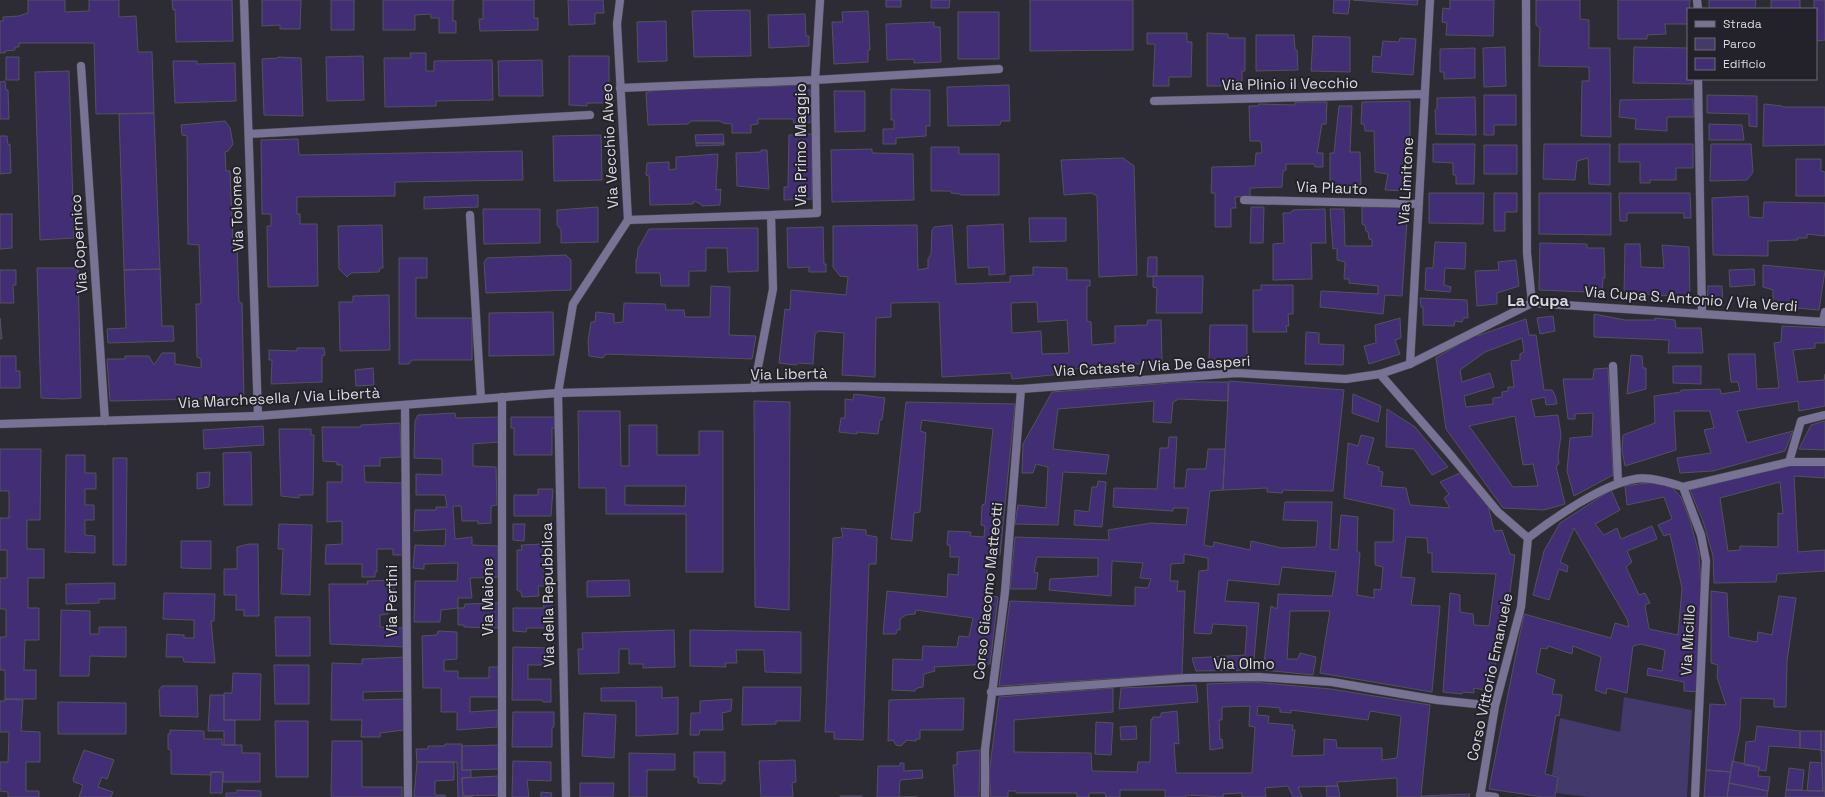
<svg xmlns="http://www.w3.org/2000/svg" width="1825" height="797" font-family="'Space Grotesk',sans-serif">
<style>
.green{fill:#44396b}
.building{fill:#422e75;stroke:#53525c;fill-rule:evenodd}
.lines{fill:none;stroke-linecap:round;stroke-linejoin:round}
.minor-casing{stroke:#49484f;stroke-width:9}
.tertiary-casing{stroke:#49484f;stroke-width:9}
.minor{stroke:#787294;stroke-width:8}
.tertiary{stroke:#787294;stroke-width:8}
.labels{text-anchor:middle;stroke-width:4;stroke-linejoin:round;paint-order:stroke}
.street-label{font-size:15px;fill:#dad9df;stroke:#23222a}
.neighbourhood-label{font-size:16px;font-weight:bold;fill:#dad9df;stroke:#23222a}
</style>
<rect width="100%" height="100%" fill="#2d2c34"/>
<path class="green" d="M1624 697 1692 710 1687 797H1588L1556 793 1558 776 1552 775 1560 718 1620 732Z"/>
<path class="building" d="M28 0H65V12L89 11V0H119V17L136 16 138 52H152L154 113 96 114 94 43H19V47H15V50L5 51V53H0V21H3V17L19 16 28 13Z
M172 0H232L233 41 176 42 175 9 173 10Z
M262 0H301L300 29H280V25L262 26Z
M331 0H354V30H331Z
M383 0H455L453 1V21H456V33H439V18H431V14L415 15V30H383Z
M483 0H534V18H538V30L480 31 479 19H483Z
M568 0H603L604 13H595V24L569 25Z
M886 0H901V7H886Z
M931 0H950L949 8H931Z
M1030 0H1133V50L1030 51Z
M1334 0H1350L1348 14 1333 13Z
M1353 0H1418L1417 5Z
M1450 0H1494L1493 36 1446 35 1447 23 1442 22 1443 8 1450 9Z
M1536 0H1580V19L1589 20V48H1610L1611 137 1581 136 1582 81H1589V67L1539 66 1540 28 1536 25Z
M1618 0H1690L1688 24H1665L1666 34 1647 35V39H1618Z
M1709 0H1756L1755 9H1709Z
M1771 0H1800V9H1771Z
M1814 0H1825V40L1816 41V9H1814Z
M750 10 751 56 694 57 692 11Z
M868 11 870 50H868V62L834 64 832 22H843L842 12Z
M958 12H999V59H958Z
M805 14 806 36H809V46L769 48 768 15Z
M666 21 667 61 638 62 637 22Z
M934 22V27H940L941 62 914 63V59L887 60 886 24Z
M1147 33H1187V42H1192L1191 77H1169V86H1153L1155 44H1147Z
M1207 33 1228 34V38H1245V71H1242V81H1228L1229 86H1207Z
M1256 35H1294L1295 50H1297L1298 70 1256 71Z
M1313 36 1350 37V72L1311 71Z
M1400 38 1416 39 1413 75 1372 72 1373 56 1381 57 1383 41 1399 42Z
M1505 47 1506 86 1484 87 1483 48Z
M1634 47 1688 48V79H1692V84L1633 83Z
M1475 48V78L1444 79V72H1440V49Z
M410 53H426V71H434V61L492 60 493 100 436 101V106L385 107 384 58H411Z
M363 56 364 100 327 101 326 57Z
M569 56H609V89H613V103H587V106L569 105Z
M6 57H19V80H6Z
M278 57 301 58 303 116 264 115 262 59 278 58Z
M542 60 543 96H499L498 61Z
M173 61H197V64L235 63 236 101 175 103Z
M69 71 74 238 40 240 35 72Z
M5 81 6 90H8L9 119H0V82Z
M806 85 807 89 810 90 812 122 794 124 793 119H758V124L751 125V133H732V124L723 123 720 121H691L688 124 648 125 646 93 652 91V88L703 87 704 89Z
M1009 85 1010 121H1001L1000 125 948 126 947 87Z
M891 89 930 90V126H926V136L896 138V144H883V129H894V120H891Z
M834 91H865V131L835 132Z
M1484 95H1516V125H1494V135H1484Z
M1707 95 1757 96V127L1749 126V114L1707 113Z
M1475 97 1476 135 1436 134 1435 110 1437 109V98Z
M1693 99 1694 117H1667V131L1635 129 1636 119 1619 117 1620 100Z
M1410 101V147L1408 163 1410 166 1409 191 1385 190 1388 174 1375 172 1374 131H1365L1364 124H1361L1362 102Z
M1295 102H1327L1326 124H1322L1317 153H1323V167H1315L1314 164H1286V170L1283 171 1282 187 1250 188V196L1235 197 1236 208H1231V227H1215V193H1211L1212 167 1255 166 1256 153H1262L1261 141H1250L1249 106H1258L1259 104 1295 105Z
M1764 104 1782 106 1783 107H1825V145L1763 146Z
M1339 106H1352L1350 152H1360L1361 185H1349V187L1330 189V153H1334Z
M154 113 160 269 124 270 119 114Z
M225 121 230 128 233 144 228 151 225 152 226 171H230L233 243H237L239 302 242 303 244 398 110 401 107 359H125V356H149L154 365 162 353H175V364L201 368V359L197 357 196 304H201L199 245 188 244 187 136 182 135 181 125Z
M1709 124 1742 125 1744 140H1709Z
M723 134 724 143H696L695 135Z
M812 134V199L784 200V187H788L789 135Z
M601 135 602 180 554 181 553 136Z
M0 136H7L8 145 10 144 11 173 0 174Z
M298 139 299 155 522 151 523 180 395 182V196L297 197V214H300V224H317L318 286 268 287 267 226H271V214H262L261 140Z
M696 143H724V145L696 146Z
M1433 144H1475L1474 184H1456V175H1453V163L1433 162Z
M1544 144H1610V185L1589 184 1588 158 1577 161 1575 180 1543 179Z
M1619 144H1693V168H1676V180H1650V183H1640V162H1619Z
M1711 144H1751L1753 172 1747 180 1710 181Z
M1484 145H1517V174H1484Z
M931 147H959V154H999V195H961L960 194 951 193V191H931Z
M872 149V153L913 154 914 200 832 202 831 150Z
M761 150H767L769 189 737 186 736 153 761 152Z
M718 154 716 190 721 189 720 205 702 206 701 204 694 201 693 204 650 205 649 176 646 175 647 163 669 162V170L676 169V157Z
M1123 158 1134 166 1137 275 1099 277 1097 196 1092 193 1064 195 1061 160Z
M1796 159H1821V171L1825 172V196H1796Z
M1429 193H1484L1483 224 1429 223Z
M1494 193H1517V212H1505V231H1494Z
M1539 193H1611V235L1539 234Z
M1619 193H1690L1691 218H1684V213H1627V221H1620Z
M478 195V207L424 209V197Z
M1748 196 1749 217 1763 218 1764 202 1825 203V236L1807 234V238H1797L1798 240 1768 241V256L1713 255 1712 198Z
M1408 206 1402 296 1385 295 1383 314 1320 307 1321 291 1378 294V286L1349 283V279H1344L1345 262 1337 260V248L1333 249 1330 209H1344L1345 246H1372V240L1369 239 1368 232 1366 231 1365 225 1362 224V207Z
M598 207V242L561 243V230L557 225V210Z
M1251 207H1264L1263 243H1250Z
M483 209H540V243L484 244Z
M1325 209 1326 243H1311L1312 279 1273 280V244L1284 243 1283 213H1290L1293 210Z
M0 214H12V248L0 249Z
M1029 218H1066V241L1030 242Z
M1003 224 1005 274 989 275V267L968 268 967 226Z
M382 225 383 268H380L379 272 351 273 347 277 339 269 338 226Z
M917 225 918 270 928 268V259L931 254 932 230 934 227 952 225 956 284 1010 282V276L1033 275V267L1067 268V280H1090V286H1087V321L1091 322 1092 345 1115 343V326L1147 325 1148 320H1161L1162 362 1071 369 1072 373 1012 379 1011 373 942 377 939 302 891 303V317L876 318 875 377 842 375 844 333 819 331 815 334 813 364 799 363 796 365 779 363 785 309 790 310 791 290 846 295 848 277 840 276 833 267V226ZM1037 302 1038 322 1067 320 1069 353 1042 354 1041 331 1012 333 1011 303Z
M823 227 824 264H826V272H809V267L788 268 787 228Z
M758 228V271L728 272 727 248H706V271H689V286H661L660 273H636V259H637L638 249 649 229Z
M1435 242 1466 243 1465 269 1445 268 1444 285 1451 287 1450 292 1425 290 1426 268H1433Z
M1540 243 1587 244V248H1604L1605 278H1603L1602 296H1589L1587 292 1539 290Z
M1625 244H1640L1641 267 1664 268 1662 245 1689 247 1690 297 1624 293Z
M566 255 571 260V290L486 293 484 262 487 258Z
M1148 257H1157V276L1147 277Z
M399 258H427V278H416V318H472V360H412L409 364H399Z
M1516 260 1519 286 1497 293V304L1477 306 1475 271 1499 270 1498 262Z
M1763 265 1825 271 1819 310 1773 306V290L1763 287Z
M37 268H78L81 398 63 399 41 398Z
M160 269 162 326H173L174 341 108 343 107 329 126 328 124 270Z
M1754 269 1755 285 1730 287 1729 270Z
M0 270H16V285H13L14 303H0Z
M1153 276H1203L1202 313H1156L1157 288 1153 287Z
M1261 285H1293V314H1288L1289 326H1286L1287 332H1253V290H1261Z
M711 286 730 287 729 335 756 336 752 359 606 354 603 358 589 356 588 341 591 322H595L596 312 614 314V323L623 322 624 303 665 304 666 310H684L685 317H710Z
M1708 286H1722L1723 306 1707 303Z
M389 295 390 350 340 351 339 302H353V296Z
M1420 298 1467 300 1468 318H1463L1462 322 1455 321 1454 326 1423 325V307H1421Z
M553 312 554 355 489 356V313Z
M1594 314 1625 320H1655V318L1675 320 1676 328H1701L1703 353H1668L1669 340 1594 337Z
M1553 316 1555 331 1540 334 1537 318Z
M0 318 2 339H0Z
M1400 318 1401 338 1395 340 1400 354 1369 364 1364 346 1376 343 1375 325Z
M1526 319 1529 335H1536L1544 390H1552L1555 395 1557 404 1546 405 1545 397 1531 400 1535 417 1558 415 1561 435 1558 457 1559 464 1556 466 1565 504 1544 510 1503 508 1446 429 1436 358 1476 334 1477 336ZM1522 338 1524 352 1520 354V360L1511 361 1514 387H1508V391L1502 392V397L1493 398V404L1466 407 1464 396 1494 387 1490 373 1462 382 1460 370 1485 352ZM1515 416 1523 465 1533 464 1538 486 1513 487 1469 426Z
M1210 325H1247V359L1209 360Z
M1782 326 1825 328V343H1815V348L1793 350 1798 382 1824 380 1825 374V406L1799 411 1798 401 1737 411 1747 443 1793 431 1785 451 1713 471 1680 473 1677 458 1711 453 1704 430 1714 428 1710 411H1674L1676 450 1625 466 1622 450 1623 435 1655 423 1654 396 1681 392V390L1720 389 1721 394 1740 391 1738 382H1731L1728 354H1755L1757 389 1779 388 1774 343 1781 342Z
M1306 332 1319 333V344L1344 345 1343 365 1305 364Z
M297 348H324L325 355 322 356V382L271 384 272 360H269V350L297 351Z
M1631 355 1642 356 1643 368H1646V389L1627 394Z
M0 356H16V371H20V388H0Z
M1673 366H1701V384L1673 383Z
M373 368 374 385 356 386 355 370Z
M1608 368 1613 475 1574 496 1567 471 1570 438 1592 436 1593 413 1575 414V419H1568L1563 379H1593L1594 369Z
M1229 381 1344 390 1333 491 1283 490 1282 493 1267 492V488L1223 490Z
M1185 382H1228V401L1179 399 1173 402 1171 423 1153 422 1154 401 1058 409 1053 449 1109 455 1106 474 1063 472 1058 525 1015 524 1018 505 1046 508 1048 467 1036 464 1033 473H1022L1023 444 1052 392Z
M854 394 885 398 882 420H880L878 434 857 432V434L839 432 841 418H845V399L853 400Z
M1353 394 1381 406 1378 422 1352 413Z
M754 401 790 402 789 610 755 607Z
M906 402 1015 404 1000 555 988 552 986 595 998 597 990 664 934 667 935 671 924 674 923 687 917 688 915 691 892 690 893 659 922 660 923 646 957 647 959 636 969 637 973 618 916 610 915 614 906 615 900 619V630H897L896 634H883L887 591 947 597 948 574 958 575 959 557H950V545H947L948 531 971 532 970 536 984 537 985 526 981 525 982 505 985 504 993 429 922 420 920 431 926 433 920 512 914 513 912 541 891 539Z
M1387 409 1415 427 1448 467 1432 475 1414 449 1386 447Z
M578 411H620L621 466H629V425H657V455H699V431H723V572H686V514H606V488H579ZM625 486H686L685 506 625 505Z
M455 413 456 418 498 417 499 442 473 444V466L496 467 497 505 491 506V523L478 524V521H462L461 506H453L455 539 472 537V545L498 546V577L470 578 472 598H458V608L441 610 440 622H414L415 581H457L458 563 424 564V569L413 568 415 545 445 546 446 529 414 531 415 510H436V507H447L445 495H416V474L442 475V459L414 458 415 421 418 415Z
M511 417H555V428H552V455H514V428H511Z
M1825 421V450L1799 449 1811 425Z
M400 423 401 457 380 458V466H364L365 482 402 483 403 555H393V549H377V572H375V577H362V564H325L326 545 342 544V521L327 522V482H342V465H337V462L323 461 322 427H361V425Z
M263 426 264 445 204 449 203 430Z
M279 429H311V435H314L313 495H299V498L281 496Z
M1361 435 1374 438 1367 464 1379 467V471L1383 472 1381 486 1406 488 1410 505 1450 508 1444 498 1449 494 1440 482 1460 473 1488 505 1494 531 1502 530 1510 554 1515 555 1509 599 1490 691 1474 688V693L1463 692 1462 694 1443 692 1450 593 1460 595V612L1473 614 1474 625 1489 626 1496 574 1432 572V553H1428L1427 538 1406 537 1401 577 1415 578 1411 605 1440 606 1432 692 1320 673 1330 611H1290L1287 659H1298L1300 653 1316 657 1313 675 1263 670 1271 606 1277 609 1278 594 1332 596 1336 572 1282 567 1279 585 1228 580 1225 601 1259 603 1253 670 1196 671 1192 658 1245 655 1247 626 1213 624 1211 634 1194 633 1199 571 1208 570V558L1184 554V563L1171 564 1170 581H1178L1177 591H1185L1182 674 999 686 1010 601 1135 606V587L1148 588 1151 579 1140 578 1143 563 1112 561 1111 596 1049 590 1050 579 1098 576V558L1037 557 1034 572 1038 573 1036 589H1010L1015 537 1109 540 1108 530 1151 523 1186 525 1188 508H1173V511L1113 507 1114 488 1157 489 1160 448H1168L1169 437H1177L1174 488H1185L1187 469H1206L1208 449H1225L1223 490 1210 491 1204 545 1213 547 1214 542 1250 550 1251 541 1282 548 1316 547 1318 521 1283 520 1285 502H1332L1330 549 1338 550 1341 515 1358 517 1357 551 1360 553 1357 595 1374 598V589L1381 590 1383 567 1375 565V542H1393L1394 509 1344 498 1348 443 1358 446Z
M0 449H41L40 520H27V549H44V578H28V608H39V640H25L24 670H36V699H5V670H0V637H6V609H0V578H7V550H0V518H9V491H0Z
M251 452 252 505H224L223 453Z
M66 455H85V473H96V489H85V505H94V520H85V535L95 536V553L65 552Z
M113 458H127L126 565H113Z
M1793 463H1825V478L1794 476 1798 552 1825 550V571L1777 574 1776 582 1714 583 1713 556 1703 521 1690 490ZM1780 482 1783 514 1778 513V547L1740 546V550L1728 551 1720 498Z
M210 472 209 487 197 489V473Z
M1098 481 1106 482 1102 527 1074 525 1075 510 1089 512 1092 487H1097Z
M1647 483 1669 484 1681 497 1690 520 1699 554 1701 586 1700 692 1684 691V682L1647 675 1648 668 1662 671 1665 650 1641 644 1633 646 1627 693 1607 688 1606 694 1595 690 1601 657 1573 646 1572 654 1548 646 1547 649 1541 648 1536 673 1555 680 1552 694 1562 695 1559 716 1556 715 1545 774 1558 777 1555 797H1543L1489 789 1524 614 1611 638 1615 623 1629 627 1627 619 1574 528 1560 562 1568 566 1567 572 1559 569 1549 600 1533 595 1544 551 1560 523 1611 490 1620 510 1595 524 1604 535 1617 528 1621 539 1652 526 1657 539 1627 551 1632 562 1626 567 1639 595 1645 593 1650 603 1645 605 1649 629 1678 635 1682 588 1670 534 1664 536 1658 525 1672 519 1664 497 1627 505 1625 486Z
M538 489H553L551 516H514V495H538Z
M279 524 312 525 310 595 281 594 283 549H278Z
M513 524H525L524 541 513 540Z
M841 528 866 530V535L877 537 876 564H869L863 740 834 739V732H825L833 538 843 537Z
M181 541H211V569L181 568Z
M543 541H552L553 557 544 558V586H538L539 596 522 597 521 592 517 590V550H522L521 545 543 544Z
M249 544H258L259 616H244V610H236V595H224V569H237V547Z
M394 580V600L389 601 388 614 380 615V627L406 628V647L330 644 329 584H368L367 581Z
M629 580 630 596 587 597V581Z
M115 583V599H99V603L66 604V584Z
M1711 591 1727 593 1729 637 1757 642 1758 632 1772 635 1779 596 1796 598 1787 661 1786 707H1774V699L1741 698 1740 728 1731 772 1706 770 1710 704 1726 705 1717 677 1718 665 1711 663Z
M164 593 215 594 214 621H211L215 663 184 662 183 657H166L167 634 184 635V638H194V620L163 619Z
M543 600H552V628H527L526 632 513 631V608H544Z
M499 603 498 628 464 627V625H458V608H464L465 604Z
M61 610 90 611V634H99V627H126V657L90 656 89 676H60Z
M275 617H310V656H276Z
M674 630 675 667 643 668V664H629V649H619V673L579 674 578 649H583L582 633Z
M690 630 801 632V673L765 672 764 650H736L737 663H725L726 667 690 666Z
M438 631 457 632V659L444 660V671H458V678H489V667H498L499 697H470V712L498 710 497 727 457 730V712H441V688H423L422 636 437 635Z
M513 647 550 648V665H528V679H551V702H543L542 700H512Z
M405 657 406 691 363 692V700L406 699 404 730 380 733V737H361L362 720H331L332 663 362 664V659Z
M274 665H309V704H275Z
M233 673 261 674 260 720H224V693H232Z
M1252 682 1331 689 1430 705 1421 796 1470 794 1469 797H1397V778L1337 782 1338 786 1298 787 1302 797H1293L1288 786 1265 788 1266 797H1242V793L1223 794V797L1186 795V797H1165V790H1120V797H1106L1105 793H1089V797H1077V793H1016V791H1008V797H991L989 774 999 697 1113 688V712L1014 720V752L1091 753 1092 771 1137 772 1138 762H1150L1151 719 1152 720 1153 717H1161V713L1177 711 1179 744 1174 743 1176 773H1252L1255 727 1249 726 1250 706 1222 707V720H1219L1220 740 1222 739 1223 748 1210 750 1207 684ZM1258 706 1280 708V712L1291 713V710L1368 720 1370 711 1401 716 1397 758 1382 760V748H1337L1336 740 1324 739V755L1292 756 1295 730H1292L1293 725 1268 723 1269 716 1257 715Z
M1196 685 1198 702 1119 709 1121 688Z
M162 686H197L198 717 160 716 159 690Z
M662 687V698L678 697V734L636 736V701H601V688Z
M743 687H801L800 721H776V724L742 725Z
M210 695H224V720H235V745H224V731H208Z
M964 698 963 730H920V739H916V741L907 740 901 746 896 745 893 740 888 741 889 700Z
M5 699 23 700 21 731 40 732V762H26V791H39V797H8V792L0 791V762H8L9 732H0V701H5Z
M732 699 731 711 722 713 723 730H700L699 735H690L691 713H700V701Z
M58 702 126 703V734H58Z
M513 712H554V727H552V747H512Z
M584 713 616 715 614 758 582 756Z
M275 721H308V777H276Z
M1096 722 1113 723 1111 755 1095 754Z
M1136 726 1137 739 1121 740 1120 727Z
M1757 726 1800 731V748L1769 746 1766 771 1759 770V767L1744 765 1746 742 1755 741Z
M170 730 204 731V739H222V745H242V753H260V782H223V772H211V775L171 774V750L168 749V734H170Z
M1800 731H1821V750L1800 748Z
M1821 731H1825V751L1821 750Z
M332 741H362V787H402V797H332L331 796Z
M445 744H462V770H471V777L462 778 463 796 473 797H458L457 762H417L416 749H428V746H445Z
M499 745 500 769 462 770V746Z
M84 750 114 760 107 779 102 777 98 787 113 792 111 797H79L83 785 74 782 73 779Z
M980 750 979 797H955L953 765H957V752Z
M1821 750 1825 751V791H1823Z
M694 752H725V781H722V784L698 783V777H694Z
M629 753 675 754V770H647V797H629Z
M795 760 796 782 792 783 793 797H761L759 761Z
M513 761 551 762V781L527 780 529 797H512Z
M1732 761 1759 767 1758 776 1770 777 1768 791 1729 783Z
M417 762H454V780L435 781V795H445L446 797H414Z
M1810 762 1822 763 1823 791H1807Z
M900 763H904V771L922 770 923 778 900 780 899 797H917H877L878 766H900Z
M1789 768 1804 770 1802 790H1786Z
M1706 770 1731 772 1727 797H1704Z
M211 772H223L222 793H210Z
M499 776 500 795 463 796 462 778Z
M580 783H614L613 797H580Z
M1729 783 1768 791 1767 797H1727Z
M1326 786H1338L1340 797H1327Z
M237 790 261 791V797H226V793H237Z
M1786 790 1825 791V797H1785Z
M541 792 552 793 551 797H541Z
M840 796H862V797H840Z"/>
<g class="lines">
<g class="minor-casing">
<path id="minor" d="M244 0 258 416
M1526 0 1527 253 1532 303
M1697 0 1698 9
M81 66 105 421
M1698 79 1702 314
M620 88 815 80 999 69
M1154 101 1425 94
M249 134 590 115
M1244 200 1419 204
M470 215 481 399
M628 220 771 215
M1823 322 1825 312
M1410 364 1430 0
M1613 366 1618 483
M1380 374 1448 452 1498 512 1528 538
M754 388 773 289 771 215 817 213 815 80 820 0
M502 397V797
M405 405 408 797
M1789 462 1801 421 1825 415
M1683 487 1701 535 1706 561 1695 797
M1683 487 1789 462H1825
M1528 538C1554 518 1603 484 1635 479 1648 476 1671 483 1683 487
M991 692 1187 678 1259 677 1332 682 1437 700 1495 706
M1480 795 1495 797
M566 797 558 393 573 304 628 220 617 24 620 0
M985 797V749L1005 592 1021 389
M1480 797 1495 706 1521 607 1528 538"/>
</g>
<g class="tertiary-casing">
<path id="tertiary" d="M0 424 258 416 558 393 821 386 1021 389 1237 373 1346 379 1380 374 1410 364 1532 303 1825 322"/>
</g>
<use href="#minor" class="minor"/>
<use href="#tertiary" class="tertiary"/>
</g>
<g class="labels">
<g class="street-label">
<text transform="translate(1290 84) rotate(-1)" y="5">Via Plinio il Vecchio</text>
<text transform="translate(801 145) rotate(-90)" y="5">Via Primo Maggio</text>
<text transform="translate(610 146) rotate(-93)" y="5">Via Vecchio Alveo</text>
<text transform="translate(1406 181) rotate(-87)" y="5">Via Limitone</text>
<text transform="translate(1332 188) rotate(2)" y="5">Via Plauto</text>
<text transform="translate(237 209) rotate(-92)" y="5">Via Tolomeo</text>
<text transform="translate(79 244) rotate(-94)" y="5">Via Copernico</text>
<text transform="translate(1691 299) rotate(4)" y="5">Via Cupa S. Antonio / Via Verdi</text>
<text transform="translate(1152 366) rotate(-3)" y="5">Via Cataste / Via De Gasperi</text>
<text transform="translate(789 374) rotate(-1)" y="5">Via Libertà</text>
<text transform="translate(279 398) rotate(-3)" y="5">Via Marchesella / Via Libertà</text>
<text transform="translate(988 591) rotate(-84)" y="5">Corso Giacomo Matteotti</text>
<text transform="translate(548 595) rotate(-91)" y="5">Via della Repubblica</text>
<text transform="translate(488 597) rotate(-90)" y="5">Via Maione</text>
<text transform="translate(392 601) rotate(-90)" y="5">Via Pertini</text>
<text transform="translate(1688 640) rotate(-87)" y="5">Via Micillo</text>
<text x="1244" y="669">Via Olmo</text>
<text transform="translate(1490 677) rotate(-78)" y="5">Corso Vittorio Emanuele</text>
</g>
<g class="neighbourhood-label">
<text x="1538" y="306">La Cupa</text>
</g>
</g>
<rect x="1687" y="8" width="130" height="72" fill="#23222a" stroke="#6c6b72"/>
<rect x="1695" y="21" width="20" height="6" fill="#787294" stroke="#6c6b72"/>
<text x="1723" y="28" font-size="12" fill="#dad9df">Strada</text>
<rect x="1695" y="38" width="20" height="12" fill="#44396b" stroke="#6c6b72"/>
<text x="1723" y="48" font-size="12" fill="#dad9df">Parco</text>
<rect x="1695" y="58" width="20" height="12" fill="#422e75" stroke="#6c6b72"/>
<text x="1723" y="68" font-size="12" fill="#dad9df">Edificio</text>
</svg>
